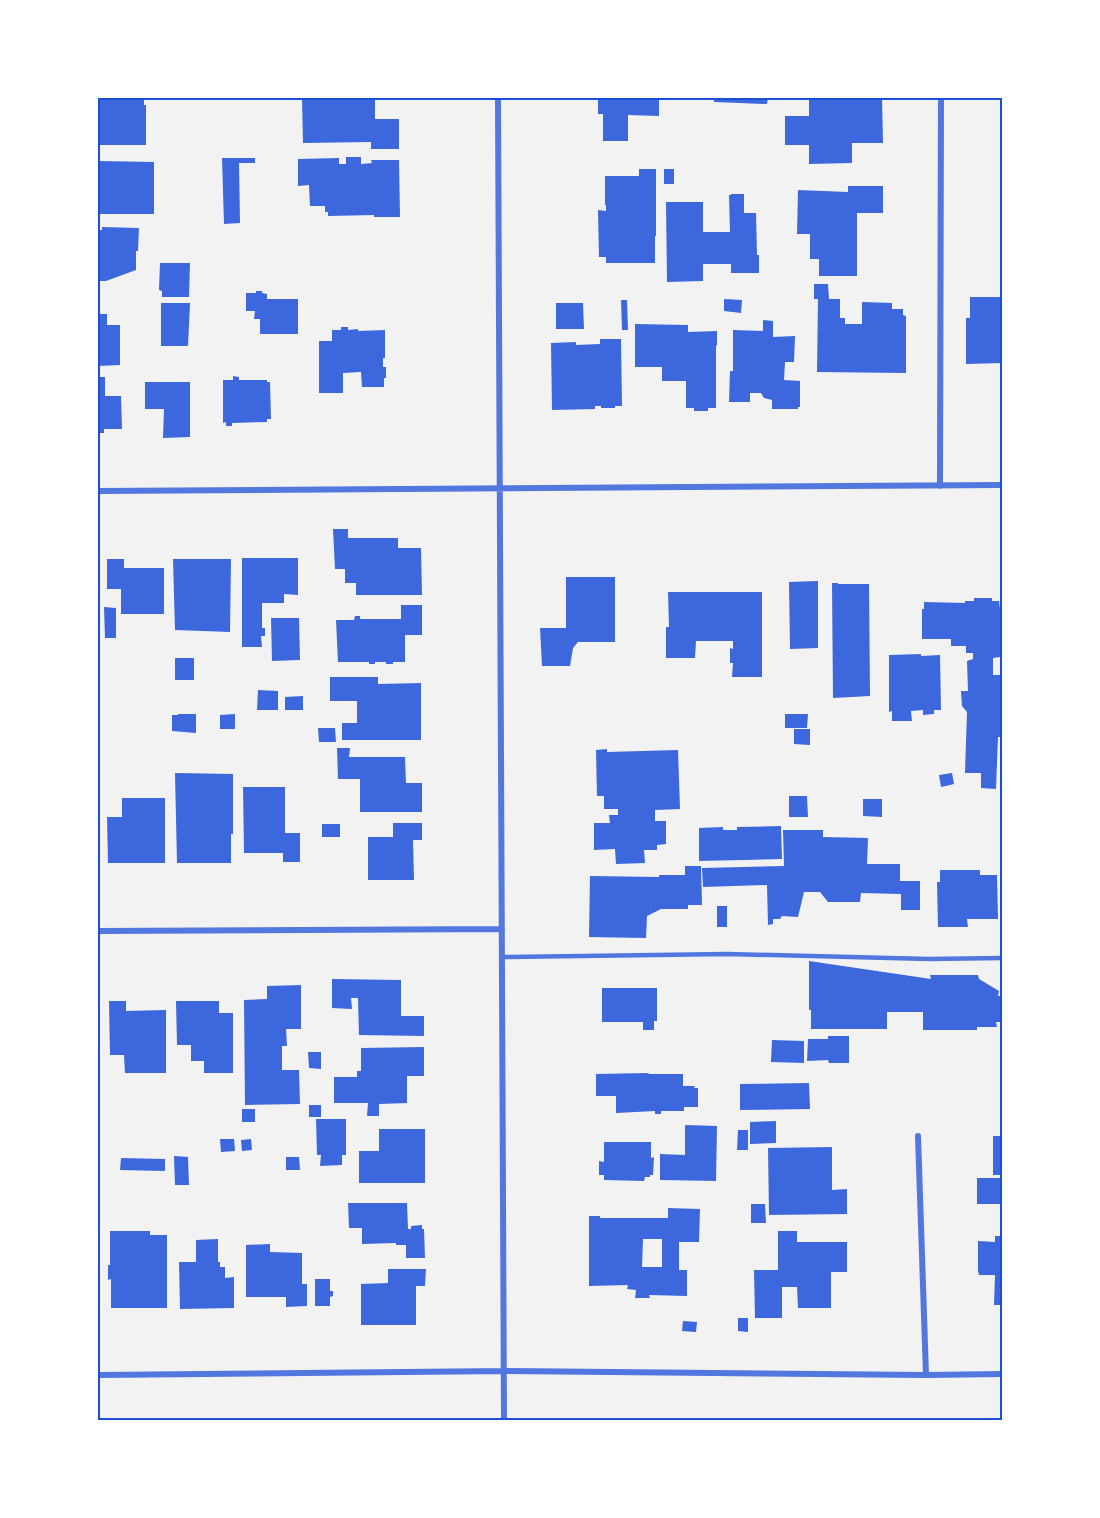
<svg xmlns="http://www.w3.org/2000/svg" width="1100" height="1518" font-family="Helvetica,sans-serif">
<style>
.building{fill:#3d67dc;fill-rule:evenodd}
.lines{fill:none;stroke-linecap:round;stroke-linejoin:round}
.service{stroke:#5277de;stroke-width:4.5}
.minor{stroke:#5277de;stroke-width:6}
.neatline{fill:none;stroke:#1d4ed8;stroke-width:2}
</style>
<rect width="100%" height="100%" fill="#f2f2f2"/>
<path class="building" d="M98 98H144V105H146V145H98Z
M302 98H375V119H399V149H371V142L303 143Z
M598 98H659V116L628 115V141H603V114H598Z
M714 98H768L767 104 714 102Z
M809 98H882L883 143H852V163L809 164V145H785V116H809Z
M346 157H361V164L372 163 371 160H399L400 217H374V215L328 216V212H325V206H310L309 185 298 186V159L339 158V164H346Z
M222 158H255V163H239L240 223 224 224Z
M98 161 154 162V214H98Z
M639 169H656V236H655V263H606V257H599L598 210 606 211V205H605V176H639Z
M664 169H674V184H664Z
M848 186H883V213H857V276H819V259H810V234H797L798 190 848 192Z
M731 194H744V213H756L757 255H759V273H731V264H703V281L667 282 666 202H703V232H730L729 195H731Z
M102 227 139 228 138 251H136V270L106 281H98V230H102Z
M160 263H190L189 297H162V291L159 290Z
M814 284H828L829 299H840V318H845V324H862V302L892 303V309H903V315L906 316V373L817 372 818 299H814Z
M256 291H262V293L267 294V299H298V334H260V319H254L255 311H246V293H256Z
M970 297H1002V363L966 364V318H970Z
M724 299 742 300 741 313 724 311Z
M621 300H627L628 330H622Z
M161 303H190L188 346H161Z
M556 303H583L584 329H556Z
M98 314H107V325H120V365L98 366Z
M763 320 773 321V337L795 336 794 362H785L784 380 800 381V407H798V409H772V400L764 398 761 393H750V402H729L730 371H733V330L763 331Z
M635 324 688 325V332L717 331V345L716 346V408H708V411H694V408H686V381H662V367H635Z
M341 327H348V330L358 329V331L385 330V358H383V367H386V378H384V387H362L361 372 343 373V393H319V341H332V330H341Z
M600 339H621L622 406H615V408H601V406H595V409L552 410 551 343 576 342V345L600 344Z
M233 376 239 377V380H267V382H270L271 419H267V422L232 423V426H226V422L223 423V380H233Z
M98 377H105V396H121L122 429H104V433H98Z
M145 382H190V437L163 438 164 409H145Z
M333 529H348V538H398V548H421L422 595H356V583H345V569H335Z
M242 558H298V595L284 594V603H262V628H265V636H261L262 647H242Z
M107 559H124V568H164V614H121V589H107Z
M173 559H231L230 632 175 630Z
M566 577H615V642H578L573 648 570 666H542L540 628H566Z
M818 581V648L790 649 789 582Z
M832 583H838V584H869L870 696 833 698Z
M668 592H762V677H732L733 663H730V648L733 649V641H696L695 658H666V627H669Z
M974 598H992V601H999L1000 609V657L993 658V675H1002V737H998L996 789 981 788V773H965L967 712 962 706 961 691H968L967 661 973 659V653H966V646H951V639H922V609H924V602L965 603V601H974Z
M401 605H422V635H405V662H393V664H386V662H375V664H369V662H338L336 620H354L355 616H360V619H401Z
M104 607 116 608V638H105Z
M271 618H299L300 660 272 661Z
M921 654V656L940 655 941 710H934V714L923 715V710L911 711 912 721H892V711L889 712V655Z
M175 658H194V680H175Z
M330 677H378V684L421 683V740H342V723H357V701H330Z
M258 690 278 691V710H257Z
M303 696V710H285V697Z
M178 714H196V733L172 731V715H178Z
M235 714V729H220V715Z
M785 714H808L807 728H785Z
M318 728H335L336 742H319Z
M794 729H810V745L794 744Z
M337 748H350L349 757H405L406 783H422V812H360V779H338Z
M607 749V752L678 750 680 809 655 810V821H666V844L657 845V850H644L645 863 616 864 615 849 594 850V823H610L609 815H618V809H604V796H597L596 750Z
M175 773 233 774V834H231V863H177Z
M952 773 954 784 941 787 939 775Z
M243 787H285V833H300V862H283V853H244Z
M789 796H807L808 817H789Z
M122 798H165V863H108L107 817H122Z
M863 799H882V817L863 816Z
M393 823H422V840H413L414 880H368V837H393Z
M322 824H340V837H322Z
M781 826 782 859 699 861V828L723 827V830H737V827Z
M783 830H823V837L868 838 867 864H900V881H920V910H901V894L861 893 860 902H828L820 892H804L798 917 782 916 780 919H773V924L768 925 767 885 703 887 702 868 784 866Z
M685 866H701L702 905H688V909H661L647 916 646 938 589 937 590 876 659 877V875H685Z
M940 870H980V875H997L998 919H967L968 927H938L937 882H940Z
M717 906H727V927H717Z
M809 961 931 979 930 975H978L979 979 999 991 998 996H1002V1022H996L997 1027H977V1030H923V1012H887V1029H811V1010H809Z
M332 979 401 980V1016H424V1036L359 1035 358 998H351L352 1009 332 1008Z
M301 985V1029H286L287 1046H282V1070H299L300 1104 245 1105 244 1000 267 999V986Z
M602 988H657V1021H654V1030H643V1022H602Z
M109 1001H126V1011L166 1010V1073H125L124 1055H110Z
M176 1001H219V1013H233V1073H204V1061H191V1045H177Z
M828 1036H849V1063H829L828 1060 807 1061 808 1039H828Z
M772 1040 804 1041V1063L771 1062Z
M98 1046H100V1079H98Z
M424 1047V1076H407V1103L379 1104V1116H367L368 1103H334V1077H357V1071H361V1048Z
M308 1052H321V1069L309 1068Z
M648 1073 649 1074H683V1086H695L694 1088H698V1107H684V1111H661V1114H655V1111L616 1113V1096H596V1074Z
M809 1083 810 1109 740 1110V1084Z
M309 1105H321V1117H309Z
M242 1109H255V1122H242Z
M316 1119H346V1155H342V1165L320 1166 321 1155H317Z
M776 1121V1143L750 1144V1122Z
M685 1125 717 1126 716 1181 660 1180V1154L685 1155Z
M379 1129H425V1183H359V1151H379Z
M738 1130H748V1150H737Z
M993 1136H1002V1175H993Z
M220 1139H234L235 1151 221 1152Z
M251 1139 252 1150 242 1151 241 1140Z
M604 1142H651V1158L654 1157 653 1175H650V1177H645L644 1181 604 1180V1175H599V1161L604 1162Z
M832 1147V1190L847 1189V1214L769 1215 768 1148Z
M174 1156 188 1157 189 1185H175Z
M286 1157H299L300 1170H286Z
M121 1158 165 1159V1171L120 1170Z
M977 1178H1002V1204H977Z
M348 1203H407L408 1229H411V1226L422 1225V1229H424L425 1258H406V1245H396V1243L362 1244V1228H349Z
M751 1204H765L766 1223H751Z
M668 1208 700 1209 699 1242H679V1270H687V1296L649 1295 650 1298H635L636 1290 627 1289 628 1285 589 1286V1216H600V1218H668ZM643 1239H662V1267H642Z
M110 1231H150V1235H167V1308H111V1279L108 1280V1265H110Z
M778 1231H797V1242H847V1272H831V1308H798L797 1287H782V1318H755L754 1270H778Z
M995 1236H1002V1305H994L995 1275H979L978 1271V1241L995 1242Z
M218 1239V1262H220V1267H225V1278L234 1277V1308L180 1309 179 1262H196V1240Z
M270 1244V1252L302 1253V1284H307V1306L286 1307V1297H246V1245Z
M388 1269H426L425 1286H416V1325H361V1284L388 1283Z
M315 1279H330V1291H333V1296L330 1297V1306H315Z
M98 1282H99L100 1308H98Z
M738 1318H748V1332L738 1331Z
M683 1321 697 1322 696 1332 682 1331Z"/>
<g class="lines">
<path class="service" d="M502 957 728 954 929 959 1002 958"/>
<path class="minor" d="M498 98 504 1420
M940 486 941 98
M98 491 1002 485
M98 931 502 929
M918 1136 926 1375
M98 1375 504 1371 926 1375 1002 1374"/>
</g>
<rect width="1100" height="1518" fill="none" stroke="#ffffff" stroke-width="198"/>
<rect x="99" y="99" width="902" height="1320" class="neatline"/>
</svg>
